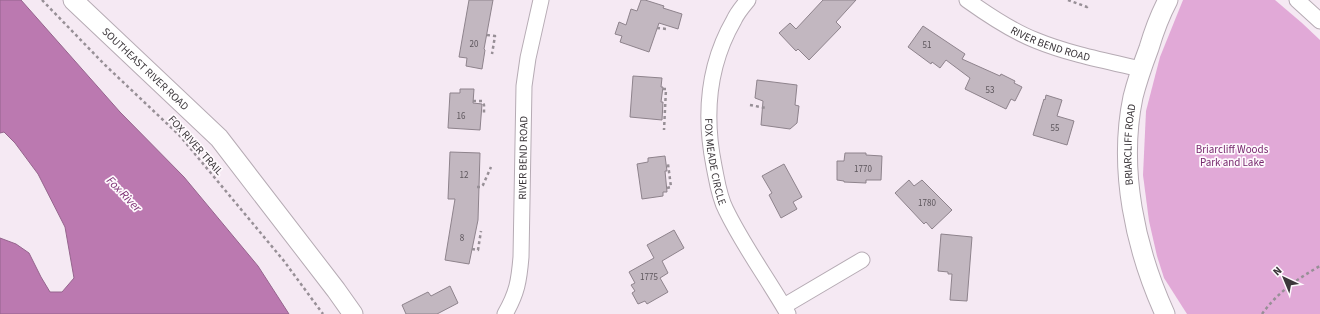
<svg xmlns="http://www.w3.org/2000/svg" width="1320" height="314" font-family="'Source Sans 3',sans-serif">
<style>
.green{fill:#e1a9d7}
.water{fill:#bb79b0;stroke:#95658d}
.building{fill:#c2b7c0;stroke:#8e838c}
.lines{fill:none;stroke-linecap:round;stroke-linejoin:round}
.minor-casing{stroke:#b6abb4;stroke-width:17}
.tertiary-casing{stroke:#b6abb4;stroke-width:21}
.path{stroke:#978f96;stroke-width:2.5;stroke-dasharray:3 3;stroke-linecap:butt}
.minor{stroke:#fff;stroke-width:15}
.tertiary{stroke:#fff;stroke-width:19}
.labels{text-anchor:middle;stroke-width:3.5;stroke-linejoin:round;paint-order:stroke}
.number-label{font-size:9px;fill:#5d565c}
.street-label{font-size:11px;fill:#3b363a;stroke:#fef9fd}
.park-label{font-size:11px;fill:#77286d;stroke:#fef9fd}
.water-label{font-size:12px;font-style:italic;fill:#7c2e73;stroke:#fef9fd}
</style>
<rect width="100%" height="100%" fill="#f5e9f3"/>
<path class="green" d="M1183 0H1275L1302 23 1320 40V314H1187L1164 278 1157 256 1149 221 1143 175 1146 111 1160 57Z"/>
<path class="water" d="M0 0H21L120 112 184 177 258 266 289 314H0V238L16 244 29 253 41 277 50 292H62L74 278 65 227 38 174 15 143 4 132 0 133Z"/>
<path class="building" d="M469 0H493L484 49 485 50 482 69 466 66 467 58 459 57Z
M641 0H645L664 6 663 8 682 14 678 29 659 23 649 52 620 42 622 36 615 34 619 22 626 25 631 9 637 11Z
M823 0H856L836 22 841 27 809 60 798 49 796 51 779 33 790 23 796 29Z
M923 26 965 54 962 59 1000 76 1001 74 1015 81 1014 83 1022 87 1015 101 1011 99 1006 109 965 89 970 78 946 60 940 68 932 62 931 64 908 47Z
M633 76 662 78 661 87H663L661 102H663L662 120 630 117Z
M757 80 797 85 795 105 799 106 797 123 790 129 761 125 763 101 755 98Z
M460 89H474L473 103 482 104 480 130 448 128 450 93H460Z
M1046 95 1062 100 1057 116 1074 121 1067 145 1033 135 1044 99 1045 100Z
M450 152 480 153 478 220 469 264 445 260 455 199H448Z
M845 153H866V155L882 156 881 180H866V183L844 182V181L837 180V161H844Z
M665 156 667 171H665L667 192H663V196L642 199 637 164 648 162V158Z
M784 164 802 197 793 202 797 209 781 218 769 195 772 193 762 176Z
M909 180 914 186 922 180 952 210 932 229 926 222 924 224 895 193Z
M674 230 684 248 662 261 668 273 660 278 668 292 647 304 645 301 638 304 632 293 635 291 631 285 635 283 629 272 654 258 647 245Z
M941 234 972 237 967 301 950 300 952 274H948V272L938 271Z
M450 286 458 303 437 314H406L402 305 428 292 431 296Z"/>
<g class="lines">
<g class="minor-casing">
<g id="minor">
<path id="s1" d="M748 0C743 6 737 13 734 20 708 65 704 116 714 166 717 181 719 197 726 210 744 247 768 279 788 314"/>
<path id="s2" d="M967 0C988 15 1012 31 1035 40 1069 54 1106 61 1141 69"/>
<path d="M1297 0 1320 21"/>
<path d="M784 306 862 260"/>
<path id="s3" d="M505 314C517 293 519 281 521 257L524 86 528 58 541 0"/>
</g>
</g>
<g class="tertiary-casing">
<g id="tertiary">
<path id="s4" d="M73 0 219 138 336 290 353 314"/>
<path id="s5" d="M1165 314C1135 248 1118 169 1133 97 1137 81 1143 64 1149 48 1154 31 1160 15 1168 0"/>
</g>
</g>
<path class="path" d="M42 0 105 65 180 136 284 261 323 314
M1068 0 1087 7 1089 4
M657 28 667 29
M487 35 495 36 492 54
M663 89H666L664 130
M473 101H482L484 105V113
M750 105 766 108
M477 187H481L483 185 491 167
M667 188 671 187 668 164
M472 249 478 250 481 231
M1262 314C1277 293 1297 279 1320 266"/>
<use href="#minor" class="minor"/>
<use href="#tertiary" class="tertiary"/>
</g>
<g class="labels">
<g class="number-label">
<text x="474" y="47">20</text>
<text x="927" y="48">51</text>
<text x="990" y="93">53</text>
<text x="461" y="119">16</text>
<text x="1055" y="131">55</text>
<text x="863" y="172">1770</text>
<text x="464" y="178">12</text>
<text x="927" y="206">1780</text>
<text x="462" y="241">8</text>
<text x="649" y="280">1775</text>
</g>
<g class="street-label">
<text dy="4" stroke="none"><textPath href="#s2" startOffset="95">RIVER BEND ROAD</textPath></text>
<text dy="4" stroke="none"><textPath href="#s4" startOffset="100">SOUTHEAST RIVER ROAD</textPath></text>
<text transform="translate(196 145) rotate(48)" y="4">FOX RIVER TRAIL</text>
<text dy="4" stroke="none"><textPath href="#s5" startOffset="175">BRIARCLIFF ROAD</textPath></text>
<text dy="4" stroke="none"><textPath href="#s3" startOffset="159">RIVER BEND ROAD</textPath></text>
<text dy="4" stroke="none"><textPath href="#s1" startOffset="171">FOX MEADE CIRCLE</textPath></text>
</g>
<g class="park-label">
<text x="1232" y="153">Briarcliff Woods<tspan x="1232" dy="13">Park and Lake</tspan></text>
</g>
<g class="water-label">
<text transform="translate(124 194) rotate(46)" y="4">Fox River</text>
</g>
</g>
<g transform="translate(1284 278) rotate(316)" stroke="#fef9fd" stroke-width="3" paint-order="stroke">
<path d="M0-3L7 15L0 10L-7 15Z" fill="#3b363a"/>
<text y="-6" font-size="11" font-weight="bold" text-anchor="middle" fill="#3b363a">N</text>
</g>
</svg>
